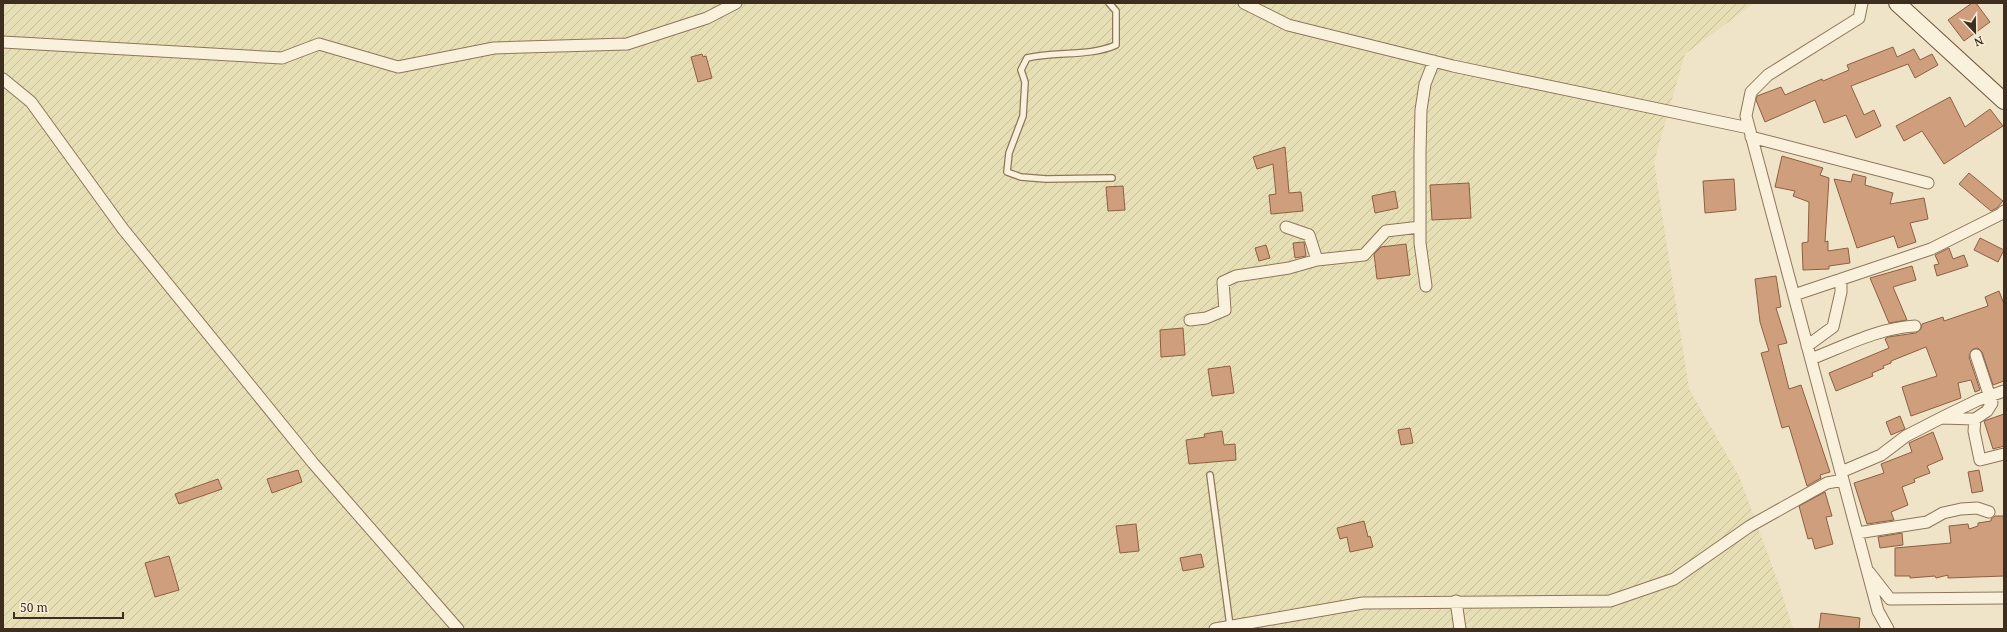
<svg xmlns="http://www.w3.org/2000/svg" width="2007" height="632" font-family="'Noto Serif',serif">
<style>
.farmland{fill:url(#farmland-furrows)}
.building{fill:#cf9f7d;stroke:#8d5f41}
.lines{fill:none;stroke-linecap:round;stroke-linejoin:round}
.lane-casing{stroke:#8d765c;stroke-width:8}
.street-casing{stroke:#8d765c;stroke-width:13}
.secondary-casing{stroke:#6f573f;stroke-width:18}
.lane{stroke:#faf1dc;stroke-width:5.5}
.street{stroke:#faf1dc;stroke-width:11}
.secondary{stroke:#faf1dc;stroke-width:16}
</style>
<defs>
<pattern id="farmland-furrows" width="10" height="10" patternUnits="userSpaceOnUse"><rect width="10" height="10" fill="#e6deb5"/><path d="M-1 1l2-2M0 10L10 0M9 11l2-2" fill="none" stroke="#c6bf9b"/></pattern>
</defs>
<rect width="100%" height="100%" fill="#f0e4c8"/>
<path class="farmland" d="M3 3H1754L1685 54 1654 162 1689 389 1739 476 1780 587 1793 629H3Z"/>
<path class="building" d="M1972 3H1976L1990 22 1964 41 1948 20Z
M1893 47 1897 57 1914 49 1920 60 1932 54 1938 65 1915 78 1908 64 1851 86 1864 115 1874 110 1881 126 1856 138 1846 115 1824 123 1815 100 1765 122 1756 100 1757 96 1781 87 1785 95 1822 79 1823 81 1849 70 1847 65Z
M702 54 703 57 706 56 712 78 698 82 691 57Z
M1950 97 1965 127 1990 109 2003 126 1944 164 1922 131 1904 141 1896 126Z
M1285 147 1289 193 1301 192 1303 211 1271 214 1269 195 1276 194 1273 164 1257 169 1253 157Z
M1782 156 1823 168 1820 175 1829 178 1825 242 1828 241V251L1848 248 1850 263 1829 266V269L1803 270 1802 243 1808 242 1809 202 1793 196 1795 191 1775 187Z
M1969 173 2003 201 1997 208 1991 211 1959 184Z
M1853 174 1866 177 1865 185 1893 193 1890 204 1924 198 1928 219 1910 223 1916 242 1898 248 1894 236 1857 248 1834 179 1851 182Z
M1734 179 1736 210 1705 213 1703 181Z
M1469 183 1471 218 1432 220 1430 185Z
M1123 186 1125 210 1108 211 1106 187Z
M1395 191 1398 208 1375 213 1372 196Z
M1980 238 2004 250 1998 262 1974 250Z
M1304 242 1306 256 1295 258 1293 243Z
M1406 244 1410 275 1377 279 1374 254 1381 247Z
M1266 245 1270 258 1259 261 1255 248Z
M1949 248 1953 259 1964 255 1968 266 1937 276 1934 265 1939 264 1935 255Z
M1912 266 1916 280 1893 287 1907 320 1889 323 1870 278Z
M1776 276 1781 307 1776 308 1787 343 1778 345 1789 389 1801 385 1830 472 1820 475 1821 478 1807 486 1789 426 1782 428 1761 353 1769 351 1760 322 1755 279Z
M1999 291 2004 304V381L1993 385 1982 352 1978 348 1973 349 1971 351 1969 357 1980 390 1975 392 1971 380 1958 383 1961 398 1911 416 1902 387 1937 376 1926 347 1891 361V363L1883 366 1884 368 1872 373 1873 376 1836 391 1829 373 1889 348 1885 339 1888 337 1916 333 1921 329 1922 324 1943 317 1944 321 1988 306 1985 297Z
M1183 328 1185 355 1161 357 1160 330Z
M1230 366 1234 393 1212 396 1208 369Z
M2004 414V446L1993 449 1984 421Z
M1900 416 1905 429 1891 435 1886 422Z
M1410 428 1413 443 1401 445 1398 430Z
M1222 431 1224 445 1235 444 1236 460 1189 464 1186 440 1205 437 1204 434Z
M1933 432 1943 459 1927 466 1930 473 1914 479 1915 482 1902 487 1908 505 1891 512 1894 520 1867 524 1854 483 1884 473 1881 464 1912 452 1909 443Z
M298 470 302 482 272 493 267 479Z
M1979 470 1983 491 1972 493 1968 472Z
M218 479 222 489 179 504 175 494Z
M1825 492 1832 516 1826 517 1833 544 1815 549 1812 538 1808 539 1799 506Z
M1995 516H2004V576L1948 578V575L1936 578 1935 576 1910 578V576H1895V548L1951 543 1949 526 1968 524 1969 529 1978 526V523L1991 521V519Z
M1364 521 1368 537 1370 536 1373 547 1350 552 1347 537 1340 539 1337 528Z
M1136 524 1139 551 1120 553 1116 526Z
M1902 533 1903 545 1880 548 1878 537Z
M1201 554 1204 567 1183 571 1180 558Z
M169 556 179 590 155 597 145 563Z
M1821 613 1860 618 1859 629H1819Z"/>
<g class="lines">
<g class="lane-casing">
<path id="lane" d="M1109 3 1116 11V45C1089 57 1055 51 1027 58L1021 70 1025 82 1023 116 1009 153 1007 172 1021 177 1046 179 1112 178
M1210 475 1230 626"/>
</g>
<g class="street-casing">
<path id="street" d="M1244 3 1288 25 1453 66 1749 128
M1862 3 1859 18 1768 75 1751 92 1746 116 1878 611 1888 629
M3 42 282 58 319 44 398 67 494 48 627 44 707 18 736 3
M3 79 31 102 123 229 313 463 458 629
M1751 137 1928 183
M1286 227 1309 235 1317 260 1364 255 1386 231 1420 227
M1426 286 1420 243V152L1421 110 1425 84 1434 61
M1794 295 1931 249 2001 214 2004 211
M1190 320 1206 318 1225 310 1223 282 1236 276 1289 268 1317 260
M1807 346 1833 327 1841 292V279
M1976 355 1992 403 1987 411 1975 419 1974 431 1980 460 2004 454
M1811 359C1845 346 1878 328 1915 326
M1941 418 1975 419
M1841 472 1881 455 1906 436 1945 416 1978 400 2004 391
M1857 533 1927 522 1943 513 1961 509 1977 508 1989 512
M1869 572 1890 599 2004 598
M1456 601 1460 629
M1215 629 1363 603 1610 601 1674 579 1750 526 1827 483 1843 480"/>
</g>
<g class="secondary-casing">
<path id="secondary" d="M1897 3 2004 101"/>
</g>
<use href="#lane" class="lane"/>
<use href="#street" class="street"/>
<use href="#secondary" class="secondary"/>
</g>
<rect width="2007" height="632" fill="none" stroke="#3d2e20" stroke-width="8"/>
<g transform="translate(1975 32) rotate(158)" stroke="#f7eed8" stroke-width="3" paint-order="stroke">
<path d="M0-3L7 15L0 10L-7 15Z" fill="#3d2e20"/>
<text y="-6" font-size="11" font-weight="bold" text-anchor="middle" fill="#3d2e20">N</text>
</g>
<path d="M14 612v6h109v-6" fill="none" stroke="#3d2e20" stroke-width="2"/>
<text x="20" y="612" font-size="12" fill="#3d2e20" stroke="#f7eed8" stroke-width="3" paint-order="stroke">50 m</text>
</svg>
